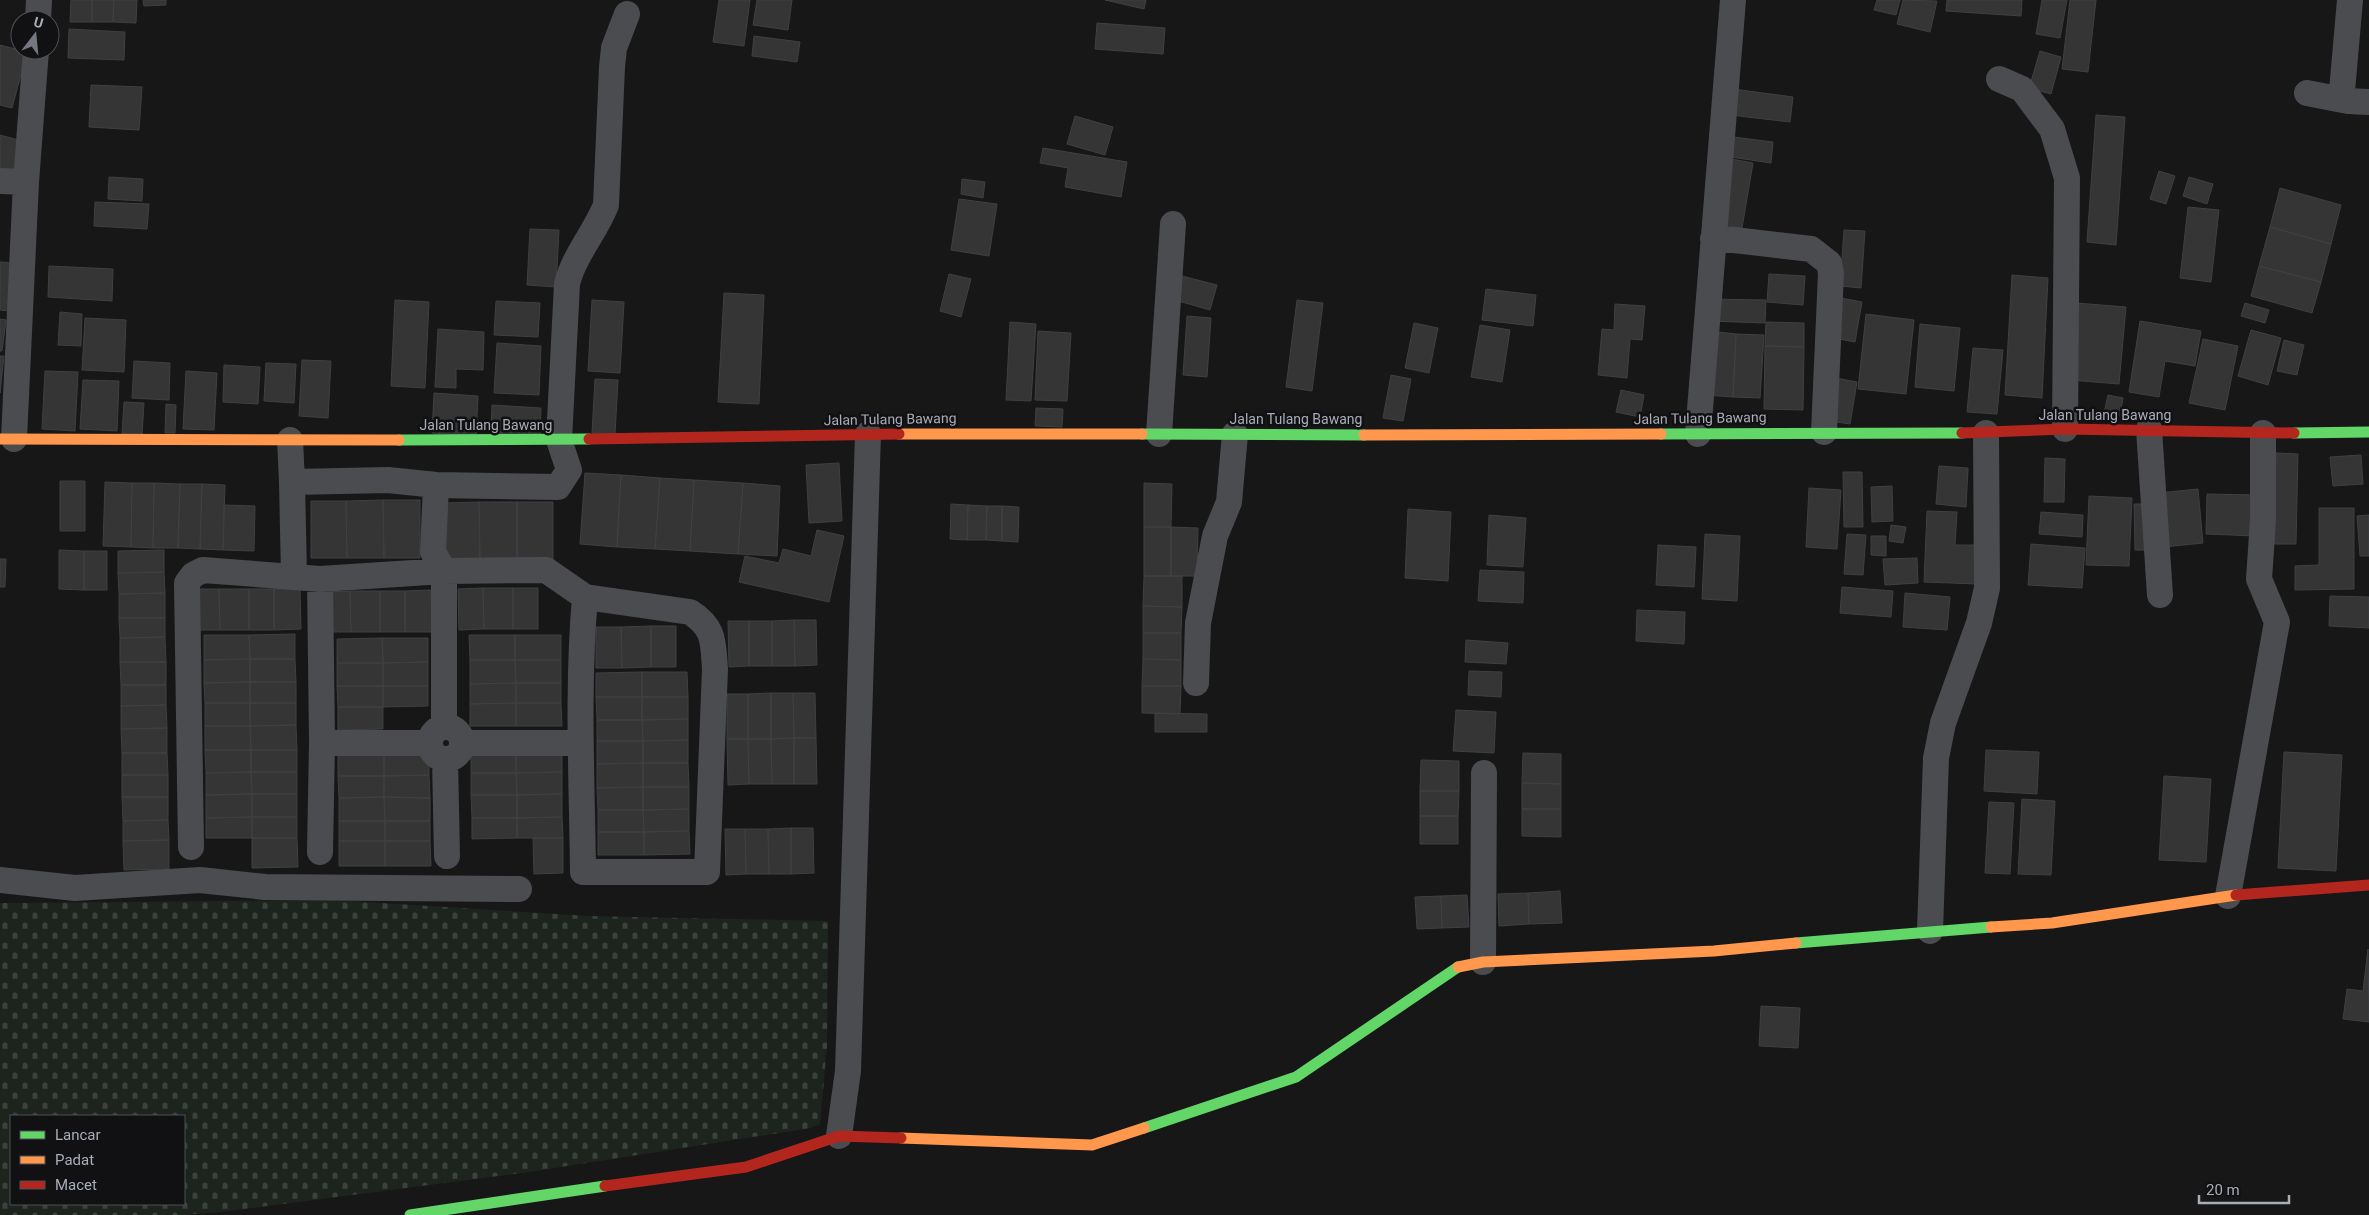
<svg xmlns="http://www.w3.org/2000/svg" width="2369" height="1215" font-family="Roboto,sans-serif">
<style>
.cemetery{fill:url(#cemetery-stones);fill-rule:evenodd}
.building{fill:#353536;stroke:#3f4043}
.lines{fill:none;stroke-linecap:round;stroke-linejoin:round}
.street{stroke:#4b4c50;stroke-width:26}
.fast{stroke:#63d668;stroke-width:11}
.slow{stroke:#ff974d;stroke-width:11}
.jam{stroke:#b3261e;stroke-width:11}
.labels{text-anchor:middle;stroke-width:5;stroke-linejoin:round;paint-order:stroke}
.street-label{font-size:14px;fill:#a8adb8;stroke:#111113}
</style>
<defs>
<pattern id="cemetery-stones" width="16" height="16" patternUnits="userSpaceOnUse" patternTransform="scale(1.25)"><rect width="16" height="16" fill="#1d241e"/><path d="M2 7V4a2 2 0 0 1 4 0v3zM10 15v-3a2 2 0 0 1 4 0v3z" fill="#3b413d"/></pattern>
</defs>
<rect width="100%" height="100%" fill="#171717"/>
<path class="cemetery" d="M333 900 589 916 828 921 827 1046 820 1124 811 1128 529 1172 221 1212 181 1215H0V903ZM11 1116H184V1204H11Z"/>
<path class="building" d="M71 0H92V22H70Z
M92 0H114L113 22H92Z
M114 0H137L136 23 113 22Z
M143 0H166V5L144 6Z
M719 0H750L744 46 713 42Z
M757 0H792L788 30 753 25Z
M1105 0H1146L1144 9Z
M1877 0H1900L1896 15 1874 10Z
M1903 0 1937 1 1930 32 1897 24Z
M1947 0H2022L2021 16 1946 11Z
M2042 0H2067L2060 38 2036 34Z
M2070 0H2096L2088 72 2062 69Z
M1097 23 1165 28 1163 54 1095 49Z
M69 29 125 32 124 60 68 58Z
M754 36 800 42 797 62 752 56Z
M0 45 27 52 12 108 0 105Z
M2040 51 2061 57 2051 94 2029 88Z
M91 85 142 87 139 130 89 127Z
M1733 89 1793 97 1790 122 1730 115Z
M2096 115 2125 117 2116 245 2087 242Z
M1075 116 1113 127 1105 155 1067 144Z
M0 135 26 142 18 175 0 170Z
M1726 136 1773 142 1771 163 1724 156Z
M1043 148 1127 162 1121 197 1065 187 1068 168 1040 163Z
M1726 158 1753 163 1742 228 1715 224Z
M2159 171 2175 176 2166 204 2150 199Z
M109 177 143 179 142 201 108 199Z
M2189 177 2213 184 2207 204 2183 196Z
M962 179 985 182 983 198 961 194Z
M2280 188 2341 205 2331 244 2270 227Z
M959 199 997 204 989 256 951 250Z
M95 202 149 204 147 229 94 226Z
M2188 207 2219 210 2211 282 2180 278Z
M2270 227 2331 244 2321 282 2259 266Z
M530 229 559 230 556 287 527 285Z
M1844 230 1865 231 1861 288 1840 286Z
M0 262 15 263 9 311 0 310Z
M49 266 113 269 112 301 48 297Z
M2259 266 2321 282 2312 313 2251 296Z
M949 274 971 279 961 317 940 311Z
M1769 274 1805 276 1803 305 1767 302Z
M2012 275 2048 278 2042 398 2005 395Z
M1182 276 1217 285 1210 310 1175 300Z
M1486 289 1536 295 1533 326 1482 320Z
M724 293 764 295 759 404 718 402Z
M1841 298 1862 302 1855 342 1834 338Z
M1709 299 1766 300 1765 323 1708 321Z
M395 300 429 302 425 388 391 386Z
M592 300 624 302 620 373 588 371Z
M1297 300 1323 303 1312 391 1286 387Z
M496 301 540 303 538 337 494 335Z
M2076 303 2126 307 2119 384 2070 380Z
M2245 303 2269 310 2265 323 2241 316Z
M1615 304 1645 306 1642 340 1630 339 1627 378 1598 375 1602 329 1614 330Z
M60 312 82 314 81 346 58 345Z
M1866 314 1914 320 1906 394 1858 389Z
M1187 316 1211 318 1207 377 1183 375Z
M85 318 126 320 124 372 82 370Z
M0 319 6 320 2 351H0Z
M2140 321 2201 331 2195 366 2165 361 2159 397 2129 392Z
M1010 322 1036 324 1031 401 1006 400Z
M1766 322 1804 323V347L1765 346Z
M1414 323 1438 328 1429 373 1405 368Z
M1920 324 1960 328 1954 391 1915 387Z
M1480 325 1510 330 1502 382 1471 377Z
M438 329 484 332 483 370 456 369V388L435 387Z
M2251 330 2281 338 2268 385 2238 376Z
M1038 331 1071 333 1067 401 1035 400Z
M1709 331 1736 334 1733 397 1705 395Z
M1736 334 1764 335 1760 398 1733 397Z
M2203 339 2238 346 2225 410 2189 403Z
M2284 340 2304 345 2297 375 2277 371Z
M497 343 541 346 539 395 494 393Z
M1765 346 1804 347 1803 410 1764 409Z
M1973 348 2003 350 1997 414 1967 412Z
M0 356H4L0 393Z
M302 360 331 361 328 418 299 416Z
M134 361 170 363 169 400 132 398Z
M266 363 296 364 294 403 264 401Z
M224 365 260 367 258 404 223 402Z
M45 371 78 372 75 431 42 429Z
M186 371 217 373 214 430 183 429Z
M1391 375 1411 379 1403 421 1383 418Z
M1836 378 1857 382 1850 424 1829 421Z
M595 379 618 380 615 434 592 433Z
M83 380 119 381 117 431 80 429Z
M1621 390 1644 395 1640 417 1616 412Z
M434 393 478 396 476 436 432 433Z
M2108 395 2123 398 2120 416 2104 413Z
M124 402 144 403 142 435 122 434Z
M166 404 176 405 175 433H165Z
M492 405 541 408 540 436 491 433Z
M1036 408 1063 409 1062 427 1035 426Z
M2276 453 2298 454 2296 544H2274Z
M2361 455 2363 484 2333 486 2330 457Z
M2045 458 2065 459 2064 502H2044Z
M839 463 842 521 809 523 806 465Z
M1939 466 1968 468 1966 507 1936 504Z
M1843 472H1862L1863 527H1844Z
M585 473 621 475 617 547 580 544Z
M621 475 660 478 655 549 617 547Z
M660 478 694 480 690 551 655 549Z
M694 480 743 483 738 554 690 551Z
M60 481H85V531H60Z
M105 482 132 483 131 547 103 546Z
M132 483H154L153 548 131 547Z
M154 483 180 484 178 548H153Z
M743 483 780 486 777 556 738 554Z
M1144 483 1172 484 1171 527H1144Z
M180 484H202L200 549 178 548Z
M202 484 225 485 223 550 200 549Z
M1892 486 1893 521 1872 522 1871 487Z
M1809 488 1841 490 1837 549 1806 547Z
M2198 489 2203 543 2164 547 2159 493Z
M2207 494 2256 495 2255 536 2206 534Z
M2089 496 2132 498 2129 566 2086 565Z
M383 500H420V558H384Z
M383 500 384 558H347L346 501Z
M311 501H346L347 558H311Z
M479 502 480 560 445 561 444 503Z
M479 502H517V560H480Z
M517 502H553V559L517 560Z
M951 504 968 505 967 540 950 539Z
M2134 504H2152V550H2135Z
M224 505 255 506 254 551 223 550Z
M968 505 987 506 986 540H967Z
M987 506H1002V541L986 540Z
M1002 506 1019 507 1018 542 1002 541Z
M2319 508H2354V589L2295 590V566L2319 565Z
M1408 509 1451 512 1448 581 1405 578Z
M1927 511 1957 512 1955 545H1978L1977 584 1924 582Z
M2041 512 2083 515 2082 537 2039 534Z
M1489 515 1526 518 1523 567 1487 565Z
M2369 515V556H2360L2357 516Z
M1891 525 1906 527 1903 543 1889 541Z
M1144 527H1171V576H1144Z
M1171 527 1198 528 1197 576H1171Z
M817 530 844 536 829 602 739 582 745 556 779 563 783 549 811 556Z
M1705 534 1740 536 1737 601 1702 599Z
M1847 534 1866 535 1863 575 1844 574Z
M1871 536H1886V556L1871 555Z
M2031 544 2085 548 2082 588 2028 585Z
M1658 545 1696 547 1694 587 1656 585Z
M59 550 84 551V590L59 589Z
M164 550V572L118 573V551Z
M84 551H107V590H84Z
M1917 558 1918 583 1885 585 1883 559Z
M0 559H6L5 587H0Z
M1480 570 1524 572 1523 603 1478 601Z
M164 572 165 593 119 594 118 573Z
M1144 576H1182V607L1143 606Z
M1842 587 1893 591 1891 617 1840 613Z
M483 588 484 629 459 630 458 589Z
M483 588H513V629H484Z
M513 588H538V629H513Z
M194 589H219L220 630H195Z
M219 589H249V630H220Z
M249 589H274V630H249Z
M274 589H300L301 629 274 630Z
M431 590 432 632H405V591Z
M350 591 351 632H326L325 592Z
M350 591H380V632H351Z
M380 591H405V632H380Z
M165 593V618H119V594Z
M1905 593 1950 597 1947 630 1903 627Z
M2330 596 2369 597V628L2329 626Z
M1143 606 1182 607 1181 633H1143Z
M1637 610 1685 612 1684 644 1636 641Z
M119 618H165V637L120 638Z
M794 620H816L817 665 795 666Z
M794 620 795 666H772V621Z
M728 621H749V666L729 667Z
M749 621H772V666H749Z
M651 626V667L622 668 621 627Z
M651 626H676V667H651Z
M596 627H621L622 668H596Z
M1143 633H1181V660L1143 659Z
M295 634V659H250L249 635Z
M204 635H249L250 659 204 660Z
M469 635H515V660H470Z
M515 635H561V660H515Z
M165 637 166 662H120V638Z
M382 638 383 663H337V639Z
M382 638H428V662L383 663Z
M1466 640 1508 643 1506 664 1465 662Z
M250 659V682L204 683V660Z
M250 659H295L296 682H250Z
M1143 659 1181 660V686H1142Z
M470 660H515L516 683 470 684Z
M515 660H561V683H516Z
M120 662H166V685H121Z
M428 662V686H383V663Z
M337 663H383V686H337Z
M1469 671 1502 672 1501 697 1468 695Z
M642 672V697H596V673Z
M642 672H687L688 697H642Z
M250 682V703H205L204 683Z
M250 682H296V703H250Z
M516 683H561V703H516Z
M516 683V703L470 704V684Z
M121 685H166V705L121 706Z
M337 686H383V707H338Z
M383 686H428V706L383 707Z
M1142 686H1181L1180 714 1142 713Z
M771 693H793L794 738 771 739Z
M771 693V739H748V694Z
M793 693H815L816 738H794Z
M727 694H748V739H727Z
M596 697H642V720H597Z
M642 697H688V719L642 720Z
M205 703H250V726H205Z
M250 703H296V725L250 726Z
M516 703H561L562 726H516Z
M516 703V726H470V704Z
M166 705 167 728 121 729V706Z
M338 707H383V729L338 730Z
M1456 710 1496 712 1494 753 1453 751Z
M1155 713 1207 714V732H1155Z
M688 719V740L643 741 642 720Z
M597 720H642L643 741H597Z
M296 725 297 750H251L250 726Z
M205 726H250L251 750H205Z
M167 728V753H122L121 729Z
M794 738H816L817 784H794Z
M794 738V784H772L771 739Z
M727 739H748L749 784 728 785Z
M748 739H771L772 784H749Z
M688 740V763H643V741Z
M597 741H643V763L597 764Z
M205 750H251V772L206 773Z
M251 750H297V772H251Z
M516 750V773H471V751Z
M516 750H562V772L516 773Z
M1986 750 2039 752 2037 794 1984 791Z
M2284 752 2342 755 2336 871 2278 868Z
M122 753H167L168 775H122Z
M429 753V775L384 776V754Z
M1523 753 1561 754V784L1522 783Z
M338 754H384V776H338Z
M1421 760 1459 761V791H1420Z
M643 763H688L689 787H643Z
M643 763V787L597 788V764Z
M251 772 252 794 206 795V773Z
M251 772H297V794H252Z
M562 772V794L517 795 516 773Z
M471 773H516L517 795H471Z
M122 775H168V797H122Z
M429 775 430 798 384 797V776Z
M338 776H384V797L339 798Z
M2164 776 2211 779 2206 862 2159 860Z
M1522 783 1561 784V809H1522Z
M643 787V810H598L597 788Z
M643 787H689V809L643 810Z
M1420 791H1459L1458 816H1420Z
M252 794V817L206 818V795Z
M252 794H297V817H252Z
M562 794V817L517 818V795Z
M471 795H517V818H472Z
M122 797H168V820L123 821Z
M384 797 385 821H339V798Z
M384 797 430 798V821H385Z
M2022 799 2055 801 2051 875 2018 874Z
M1989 802 2014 803 2010 874 1985 873Z
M689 809V831L644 832 643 810Z
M1522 809H1561V837L1522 836Z
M598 810H643L644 832H598Z
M1420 816H1458V844H1420Z
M252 817V838H206V818Z
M252 817H297V838H252Z
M562 817 563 838H517V818Z
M472 818H517V838L472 839Z
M168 820 169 840 123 841V821Z
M339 821H385V841H339Z
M385 821H430V841H385Z
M791 828V874H769L768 829Z
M791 828H813L814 873 791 874Z
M725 829H745L746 874 726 875Z
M745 829H768L769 874H746Z
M689 831 690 854 644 855V832Z
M598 832H644V855H598Z
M252 838H297L298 867 252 868Z
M533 838H563V873L534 874Z
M169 840V869L124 870 123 841Z
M339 841H385V866H339Z
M385 841H430L431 866H385Z
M1560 891 1562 923 1529 924 1528 893Z
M1528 893 1529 924 1499 926 1498 894Z
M1467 895 1469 927 1442 928 1441 896Z
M1441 896 1442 928 1417 929 1415 897Z
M2368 949 2369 1022 2343 1019 2347 989 2363 991Z
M1761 1006 1800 1008 1798 1048 1759 1046Z"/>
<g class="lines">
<path class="street" d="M2350 0 2342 91C2345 104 2358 101 2369 102
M38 20 39 0
M1999 79 2022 89 2052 129 2067 178 2065 429
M2307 93 2348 101
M0 181 26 182
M1713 239 1734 240 1811 249 1829 263 1831 273 1824 432
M2149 429 2160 595
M1159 434 1173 224
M1698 434 1733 0
M14 439 26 182 36 50
M290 440 292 482 388 480 436 485 558 487 569 470 559 440 567 284C574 255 595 233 606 205L612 67 614 48 627 14
M292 482 294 576
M436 485 433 552 444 571V727
M1196 683 1198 623 1215 536 1229 502 1235 434
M430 743a16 16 0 1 1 32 0a16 16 0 1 1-32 0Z
M322 743H429
M462 743H580
M445 759 447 856
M191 847 187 583 193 575 203 570 320 579 444 571 546 570 585 597 690 612C715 628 713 642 715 669L707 872H583C582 780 577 689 585 597
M320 852 322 743 320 579
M0 880 75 888 200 880 265 887 519 889
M2228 896 2277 622 2259 579 2263 520V433
M1930 931 1936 758 1943 723 1979 623 1987 588 1986 433
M1483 962 1484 773
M839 1136 848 1071 868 434"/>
<path class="fast" d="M2294 433 2369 432
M1142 434 1364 435
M1661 434 1962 433
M399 440 589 439
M1796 943 1991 927
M1144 1128 1296 1077 1458 967
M410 1215 605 1186"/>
<path class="slow" d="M899 434H1142
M1364 435 1661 434
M0 439 399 440
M1991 927 2052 923 2236 895
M1458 967 1483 962 1714 951 1796 943
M901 1138 1092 1145 1144 1128"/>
<path class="jam" d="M1962 433 2065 429 2294 433
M589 439 899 434
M2236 895 2369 885
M605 1186 746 1167 839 1136 901 1138"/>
</g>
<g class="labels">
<g class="street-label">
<text x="2105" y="420">Jalan Tulang Bawang</text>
<text transform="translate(1700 418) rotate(-1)" y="5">Jalan Tulang Bawang</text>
<text transform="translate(890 419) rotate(-1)" y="5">Jalan Tulang Bawang</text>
<text x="1296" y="424">Jalan Tulang Bawang</text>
<text x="486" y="430">Jalan Tulang Bawang</text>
</g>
</g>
<rect x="10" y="1115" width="175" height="90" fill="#111113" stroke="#4d4f55"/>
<rect x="20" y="1131" width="25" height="8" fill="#63d668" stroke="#4d4f55"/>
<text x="55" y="1140" font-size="15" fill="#a8adb8">Lancar</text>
<rect x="20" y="1156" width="25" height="8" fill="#ff974d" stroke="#4d4f55"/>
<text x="55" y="1165" font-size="15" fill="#a8adb8">Padat</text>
<rect x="20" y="1181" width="25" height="8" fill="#b3261e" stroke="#4d4f55"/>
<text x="55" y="1190" font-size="15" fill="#a8adb8">Macet</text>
<g transform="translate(35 35) rotate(16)"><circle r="24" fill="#111113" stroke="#4d4f55"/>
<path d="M0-4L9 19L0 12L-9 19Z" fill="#757880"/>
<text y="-8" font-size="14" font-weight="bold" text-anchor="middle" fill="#a8adb8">U</text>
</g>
<path d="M2199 1195v8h90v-8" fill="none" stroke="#a8adb8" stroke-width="2.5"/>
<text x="2206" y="1195" font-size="15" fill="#a8adb8" stroke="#111113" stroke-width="4" paint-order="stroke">20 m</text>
</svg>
